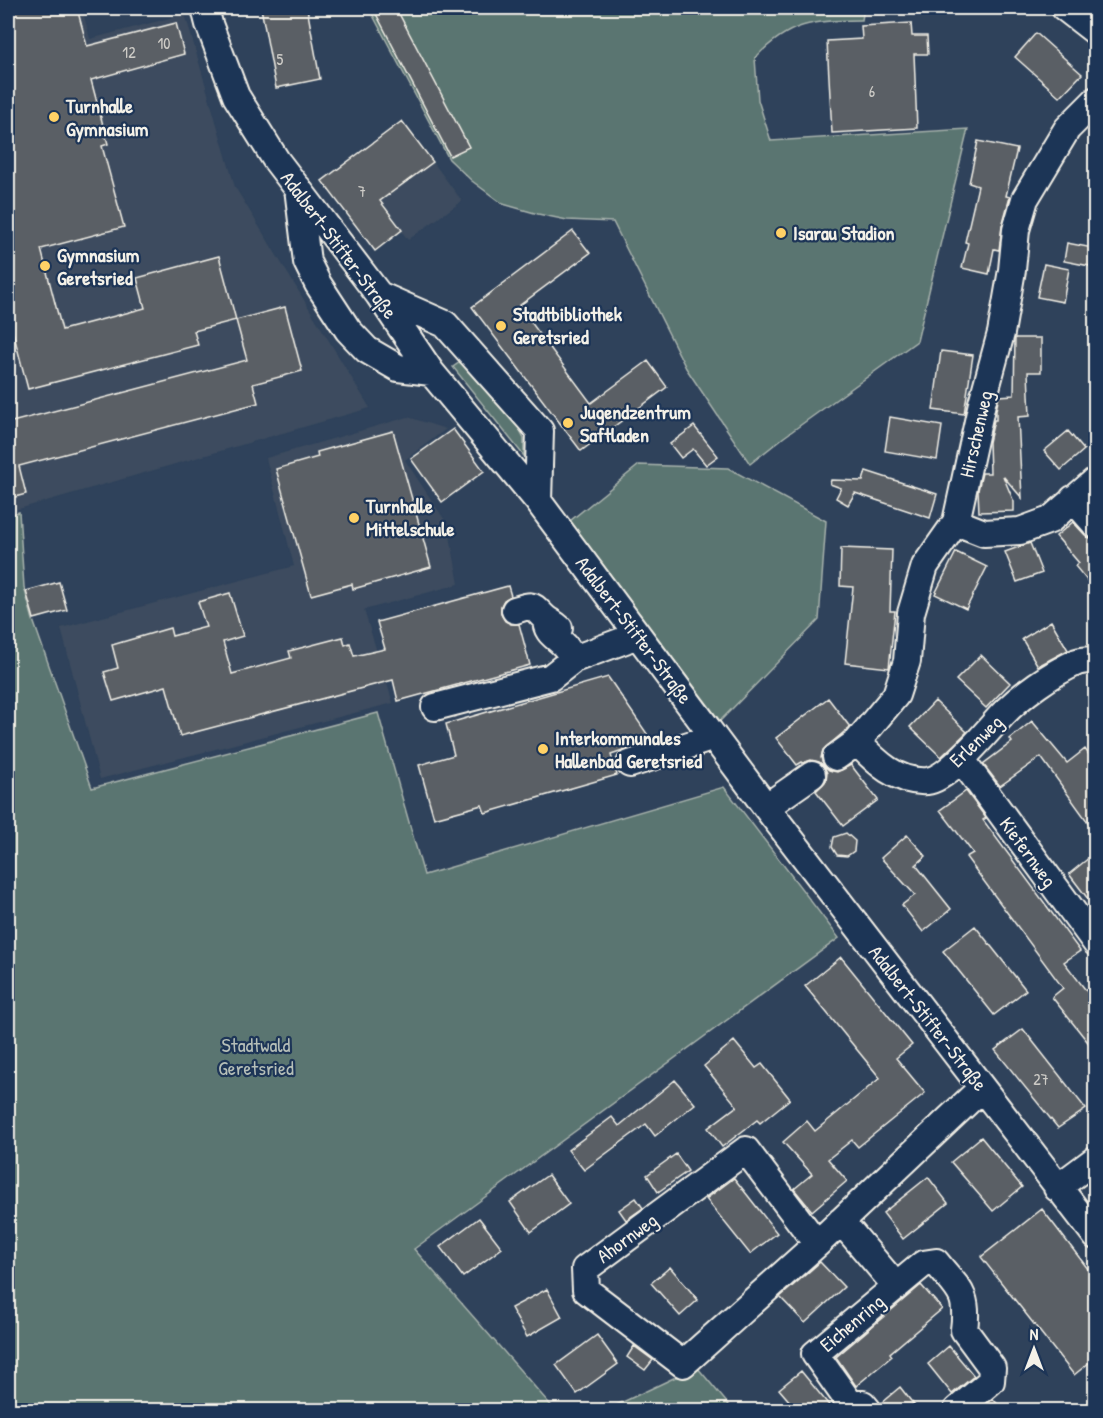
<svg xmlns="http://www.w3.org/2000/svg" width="1103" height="1418" font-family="'Patrick Hand',sans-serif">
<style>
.built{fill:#3c4b5e}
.green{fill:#5a7471;stroke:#a7b2ac;stroke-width:1.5}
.building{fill:#5a5f65;stroke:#f4f1e8;stroke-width:1.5}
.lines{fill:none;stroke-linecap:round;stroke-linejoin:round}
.minor-casing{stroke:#f4f1e8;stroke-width:30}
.minor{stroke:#1d3557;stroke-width:26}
.poi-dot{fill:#ffd166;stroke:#1d3557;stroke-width:2}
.labels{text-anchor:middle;stroke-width:4.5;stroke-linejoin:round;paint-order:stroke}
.number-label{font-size:16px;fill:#ceccc7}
.poi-label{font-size:20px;font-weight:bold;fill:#f4f1e8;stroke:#1d3557;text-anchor:start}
.street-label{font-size:20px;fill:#f4f1e8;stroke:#1d3557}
.park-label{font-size:20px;fill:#b6bfb8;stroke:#1d3557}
</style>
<rect width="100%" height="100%" fill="#2f425b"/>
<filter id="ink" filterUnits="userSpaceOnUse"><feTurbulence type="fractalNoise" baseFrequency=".0167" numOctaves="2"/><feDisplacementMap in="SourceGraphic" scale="12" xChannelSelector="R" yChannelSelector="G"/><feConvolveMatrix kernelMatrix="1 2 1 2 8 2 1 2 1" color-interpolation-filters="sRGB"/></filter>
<g filter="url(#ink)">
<path class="built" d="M8 8H82L90 39 185 14 235 187 370 408 8 512Z
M433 162 462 201 408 240 380 201Z
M408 417 446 429 405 460 448 525 459 584 364 610 393 703 100 779 61 628 294 566 266 458Z"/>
<path class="green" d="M369 8H864L862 20C813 21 790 21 755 58L758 100 771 141 968 129 917 341 784 437 750 464 686 368 613 222 567 220 538 214 503 204 472 181 449 159Z
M466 358 515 421 524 438V456L453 367Z
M639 465 728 468 826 521 819 620 720 721 570 521Z
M19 512 24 587 33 620 92 788 378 713 424 875 724 787 839 938 414 1249 555 1410H8V515Z
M697 1367 733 1410H606Z"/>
<path class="building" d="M8 8H77L87 46 176 23 184 54 91 80 108 144 102 146 124 227 41 249 62 330 145 308 137 278 219 256 236 320 194 331 198 345 28 389 8 313Z
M261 8H307L320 79 276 88Z
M373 8H396L469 147 450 156Z
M911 23 912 36H927L928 54H914L917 128 832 133 827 41 862 39 861 26Z
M1036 33 1082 74 1060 97 1015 57Z
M402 121 433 162 380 201 402 230 375 251 322 181Z
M978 141 1017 149 1006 196 1010 197 1002 226 999 250 994 249 989 274 962 268 968 243 965 242 978 186 969 183Z
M573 231 590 253 519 306 591 403 648 361 667 387 581 451 472 307Z
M1067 243 1093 248 1090 266 1064 261Z
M1044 264 1069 269 1063 302 1037 297Z
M285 307 302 371 253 384 258 403 19 466 26 494 8 499V443L12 442 15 451 8 423 247 360 236 320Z
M1015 338H1041V372H1028L1030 416 1018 417 1022 498 1003 476 1014 502V511L979 512 978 490 982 473H990L989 442 994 420H996V410L999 396 1014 395Z
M941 351 973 355 964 414 933 410Z
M890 417 942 426 937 460 885 451Z
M694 426 718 456 706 465 693 449 681 458 670 444Z
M453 429 484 471 442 502 411 459Z
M393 431 431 567 353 589 352 584 311 595 276 469 318 457 317 452Z
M1068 431 1084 450 1061 470 1044 451Z
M866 471 937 494 930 518 855 493 848 505 836 498 841 488 830 484 831 480 863 481Z
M1073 522 1085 535 1095 540V590L1075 566 1079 563 1056 536Z
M1030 543 1042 573 1017 582 1005 552Z
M841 548 892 550 890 611H895L889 668 845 663 853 587 840 586Z
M956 552 987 567 966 609 935 594Z
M59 582 67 610 34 619 26 591Z
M508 586 511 596 504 600 501 606V614L505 621 511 624H519L530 665 398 701 393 680 180 736 166 686 113 701 104 672 118 668 112 645 170 628 172 636 206 627 198 602 230 593 243 636 223 642 232 674 291 658 289 651 343 637 345 645 350 643 354 656 385 649 377 622Z
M1051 621 1068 650 1038 666 1022 639Z
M981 655 1010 683 986 708 956 680Z
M608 677 652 741 611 755 617 775 485 813 482 805 434 818 419 765 454 755 446 724Z
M828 698 850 727 823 750 821 758 824 765 829 770 837 772 851 765 878 800 843 826 816 791 826 781 827 773 824 766 819 762 811 760 803 763 802 762 797 765 776 738Z
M935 701 967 732 941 757 910 727Z
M1032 721 1067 763 1085 749 1095 763V832L1041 757 1000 786 983 764 1012 742 1010 739Z
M966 791 986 818 983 820 1080 951 1064 962 1095 1002V1051L1052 997 1063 988 966 857 973 853 940 810Z
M846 833 855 841 854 851 847 856 837 855 832 847 834 837Z
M907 835 926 856 916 865 951 909 923 932 902 905 915 895 881 858Z
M1095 853V908L1069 874Z
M975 926 1026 990 994 1015 943 951Z
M841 957 912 1045 896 1058 925 1093 858 1147 852 1140 828 1159 847 1181 812 1211 794 1189 812 1174 783 1142 807 1121 815 1131 880 1078 805 986Z
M1023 1029 1086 1109 1058 1128 995 1050Z
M734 1041 756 1068 762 1064 790 1099 760 1123 757 1120 722 1147 708 1128 737 1106 704 1066Z
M675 1080 695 1104 655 1136 646 1124 584 1170 568 1150 612 1117 619 1126Z
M981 1137 1022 1187 993 1211 951 1162Z
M676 1154 688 1171 658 1192 647 1175Z
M548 1175 569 1204 531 1232 510 1202Z
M928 1177 948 1203 903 1239 883 1213Z
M734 1178 777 1233 750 1254 706 1199Z
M636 1198 643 1208 626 1220 619 1210Z
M1042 1209 1095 1278V1358L1074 1375 981 1257Z
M479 1218 502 1248 463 1277 440 1247Z
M820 1262 844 1287 805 1323 780 1297Z
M670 1267 698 1300 680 1316 651 1283Z
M921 1285 942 1309 890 1353 892 1356 856 1386 836 1357Z
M547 1289 562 1317 527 1337 511 1308Z
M597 1335 618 1364 577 1394 556 1365Z
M634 1346 653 1360 645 1370 627 1357Z
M949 1346 974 1376 952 1394 928 1364Z
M801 1371 829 1405 822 1410H797L779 1389Z
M900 1387 918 1410H883L881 1403Z
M993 1399 1003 1410H980Z"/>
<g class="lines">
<g class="minor-casing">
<path id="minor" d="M205 8 209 24 236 96 276 160 379 295 431 372 538 501 766 807 1096 1236
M1065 8 1096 32
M298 188 307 262 318 284 348 330 367 350 398 368 431 372
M379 295 445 324 540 431 538 501
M1073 499 1096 525
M956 522 984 533 1020 531 1050 520 1096 480
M515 610C537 603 531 606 546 619 550 622 555 624 559 628
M546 619C546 634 556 636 565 646 568 650 571 655 574 659L625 640 634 630
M435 707 551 677 574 659
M857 742C876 762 897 783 927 781 949 779 987 731 1002 715 1022 694 1051 674 1077 662 1083 660 1090 660 1096 660
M836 757 857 742 896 695 907 661 911 613 925 566 956 522 982 403 1001 333 1012 270 1016 230 1025 199 1067 129 1096 100
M962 760 1096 943
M630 764 714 737
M766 807 812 775
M1057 1188 1096 1159
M841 1221 896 1286
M817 1244 746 1150 585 1269 586 1290 683 1364 817 1244 982 1088
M868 1410 863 1404 849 1402 815 1354 923 1264 936 1262C958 1290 969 1292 964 1330L992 1368 991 1381 957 1410"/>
</g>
<use href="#minor" class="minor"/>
</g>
</g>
<g class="poi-dot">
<circle cx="54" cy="117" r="6"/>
<circle cx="781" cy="233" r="6"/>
<circle cx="45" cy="266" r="6"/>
<circle cx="501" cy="326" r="6"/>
<circle cx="568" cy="423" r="6"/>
<circle cx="354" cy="518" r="6"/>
<circle cx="543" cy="749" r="6"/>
</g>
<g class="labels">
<g class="number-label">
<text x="164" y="49">10</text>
<text x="129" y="58">12</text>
<text x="280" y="65">5</text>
<text x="872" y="97">6</text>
<text x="362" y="197">7</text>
<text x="1041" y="1085">27</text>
</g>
<g class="poi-label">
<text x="66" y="113">Turnhalle<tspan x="66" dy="23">Gymnasium</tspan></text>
<text x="793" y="240">Isarau Stadion</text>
<text x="57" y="262">Gymnasium<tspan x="57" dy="23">Geretsried</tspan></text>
<text x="513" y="321">Stadtbibliothek<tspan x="513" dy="23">Geretsried</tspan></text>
<text x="580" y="419">Jugendzentrum<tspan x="580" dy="23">Saftladen</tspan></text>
<text x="366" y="513">Turnhalle<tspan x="366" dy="23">Mittelschule</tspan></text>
<text x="555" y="745">Interkommunales<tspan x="555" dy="23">Hallenbad Geretsried</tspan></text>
</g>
<g class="street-label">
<text transform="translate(339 245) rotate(53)" y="7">Adalbert-Stifter-Straße</text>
<text transform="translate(976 434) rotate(-77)" y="7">Hirschenweg</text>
<text transform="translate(634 630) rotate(53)" y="7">Adalbert-Stifter-Straße</text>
<text transform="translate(976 741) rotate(-44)" y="7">Erlenweg</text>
<text transform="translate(1028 852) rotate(54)" y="7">Kiefernweg</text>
<text transform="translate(928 1018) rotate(52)" y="7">Adalbert-Stifter-Straße</text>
<text transform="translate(627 1238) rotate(-36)" y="7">Ahornweg</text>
<text transform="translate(852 1323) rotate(-40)" y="7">Eichenring</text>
</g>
<g class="park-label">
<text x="256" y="1052">Stadtwald<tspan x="256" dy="23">Geretsried</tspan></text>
</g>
</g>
<rect width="1103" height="1418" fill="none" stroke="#1d3557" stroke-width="30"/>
<rect x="15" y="15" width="1073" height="1388" fill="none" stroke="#f4f1e8" stroke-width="2" filter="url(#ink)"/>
<g transform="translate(1034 1349)" stroke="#1d3557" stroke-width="4.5" paint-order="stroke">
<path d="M0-4.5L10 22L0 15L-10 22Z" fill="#f4f1e8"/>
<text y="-9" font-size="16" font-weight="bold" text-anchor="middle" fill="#f4f1e8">N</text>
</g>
</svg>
